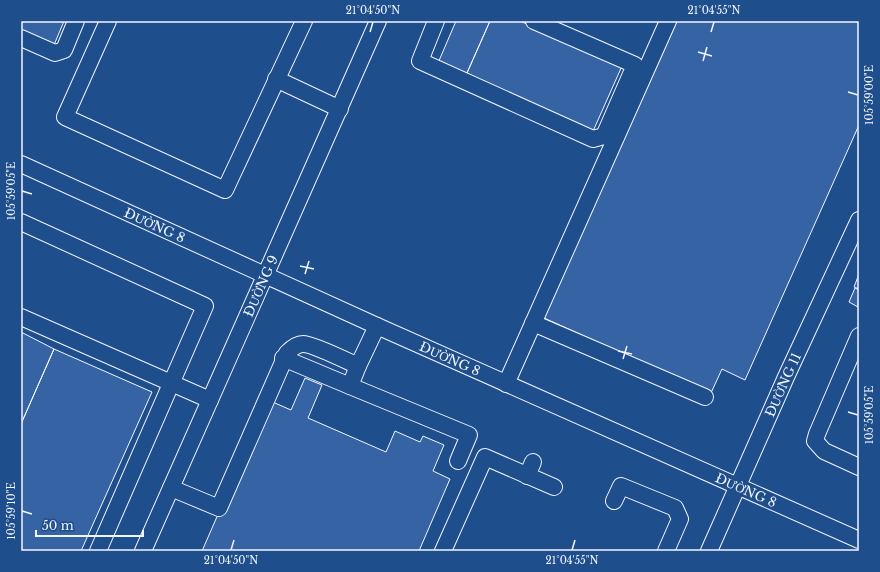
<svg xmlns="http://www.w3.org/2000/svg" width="880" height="572" font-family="'Libre Baskerville',serif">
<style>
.building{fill:#3563a3;stroke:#f2f6ff}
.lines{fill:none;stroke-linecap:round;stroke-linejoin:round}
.minor-casing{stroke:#f2f6ff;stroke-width:18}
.minor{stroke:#1f4e8c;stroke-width:16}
.ticks{fill:none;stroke:#f2f6ff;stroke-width:1.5}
.labels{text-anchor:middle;stroke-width:3;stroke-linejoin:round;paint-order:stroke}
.street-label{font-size:13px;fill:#f2f6ff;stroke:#1f4e8c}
.neatline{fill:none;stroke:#f2f6ff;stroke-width:1.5}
.ticks-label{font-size:10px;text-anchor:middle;fill:#f2f6ff}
</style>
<rect width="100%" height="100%" fill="#1f4e8c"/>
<path class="building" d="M21 21H64L54 45 21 31Z
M456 21H490L463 82 435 70Z
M490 21H520L622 66 590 138 463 82Z
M677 21H859V125L745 380 722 369 711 393 544 318Z
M859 274V289L854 287Z
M855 288 859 290 858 307 849 302Z
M21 332 54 349 21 424Z
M54 349 152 392 81 551H21V424Z
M305 378 322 385 308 418 386 452 395 431 420 442 423 436 444 445 433 471 450 479 419 551H202L268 400 291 410Z"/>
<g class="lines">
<g class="minor-casing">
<g id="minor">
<path d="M108 21 65 117 225 190 304 21"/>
<path d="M436 21 420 61 593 139 604 136 635 65 534 21"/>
<path d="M21 38 55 53 64 50 76 21"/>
<path d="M276 79 340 109"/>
<path id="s1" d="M21 164 377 326 859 540"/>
<path d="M21 222 205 306 98 551"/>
<path d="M21 317 210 400"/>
<path d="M533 323 705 397"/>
<path d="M859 336 817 434 815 441 824 451 859 467"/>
<path d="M283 358 350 386"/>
<path d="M358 366 350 386 469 435 458 461"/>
<path d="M506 384 668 21"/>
<path d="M527 476 533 462"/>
<path d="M171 488 219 508 287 353C291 349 297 344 303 344 313 344 347 361 358 366L377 326"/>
<path d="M614 501 621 486 675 508 680 519 666 551"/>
<path id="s2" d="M143 551 378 21"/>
<path d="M443 551 485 457 554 487"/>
<path id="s3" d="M709 551 786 377 859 220"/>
</g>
</g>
<use href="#minor" class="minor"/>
</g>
<path class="ticks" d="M370 32 373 22M711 32 714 22M698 52 712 56M703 61 707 47M848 92 858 95M22 191 32 194M300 266 314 269M305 274 309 261M618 351 632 354M623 359 627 346M848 412 858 415M22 511 32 514M231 550 234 540M572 550 575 540"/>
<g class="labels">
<g class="street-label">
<text dy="5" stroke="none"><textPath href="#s1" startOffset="147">ĐƯỜNG 8</textPath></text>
<text dy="5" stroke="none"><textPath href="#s2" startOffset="290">ĐƯỜNG 9</textPath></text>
<text dy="5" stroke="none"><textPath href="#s1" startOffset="471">ĐƯỜNG 8</textPath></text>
<text dy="5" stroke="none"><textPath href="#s3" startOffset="182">ĐƯỜNG 11</textPath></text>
<text dy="5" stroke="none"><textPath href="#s1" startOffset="795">ĐƯỜNG 8</textPath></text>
</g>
</g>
<rect width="880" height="572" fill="none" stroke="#1f4e8c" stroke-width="44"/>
<path d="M36 530v6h107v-6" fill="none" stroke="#f2f6ff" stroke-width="2"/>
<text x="42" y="530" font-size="12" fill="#f2f6ff" stroke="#1f4e8c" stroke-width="3" paint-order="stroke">50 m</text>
<rect x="22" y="22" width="836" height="528" class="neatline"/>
<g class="ticks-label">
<text x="373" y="14">21°04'50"N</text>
<text x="714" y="14">21°04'55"N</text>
<text transform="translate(869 95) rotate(-90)" y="4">105°59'00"E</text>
<text transform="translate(11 191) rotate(-90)" y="4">105°59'05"E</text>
<text transform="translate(869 415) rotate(-90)" y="4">105°59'05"E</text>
<text transform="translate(11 511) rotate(-90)" y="4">105°59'10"E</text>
<text x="231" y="564">21°04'50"N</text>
<text x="572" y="564">21°04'55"N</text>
</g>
</svg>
